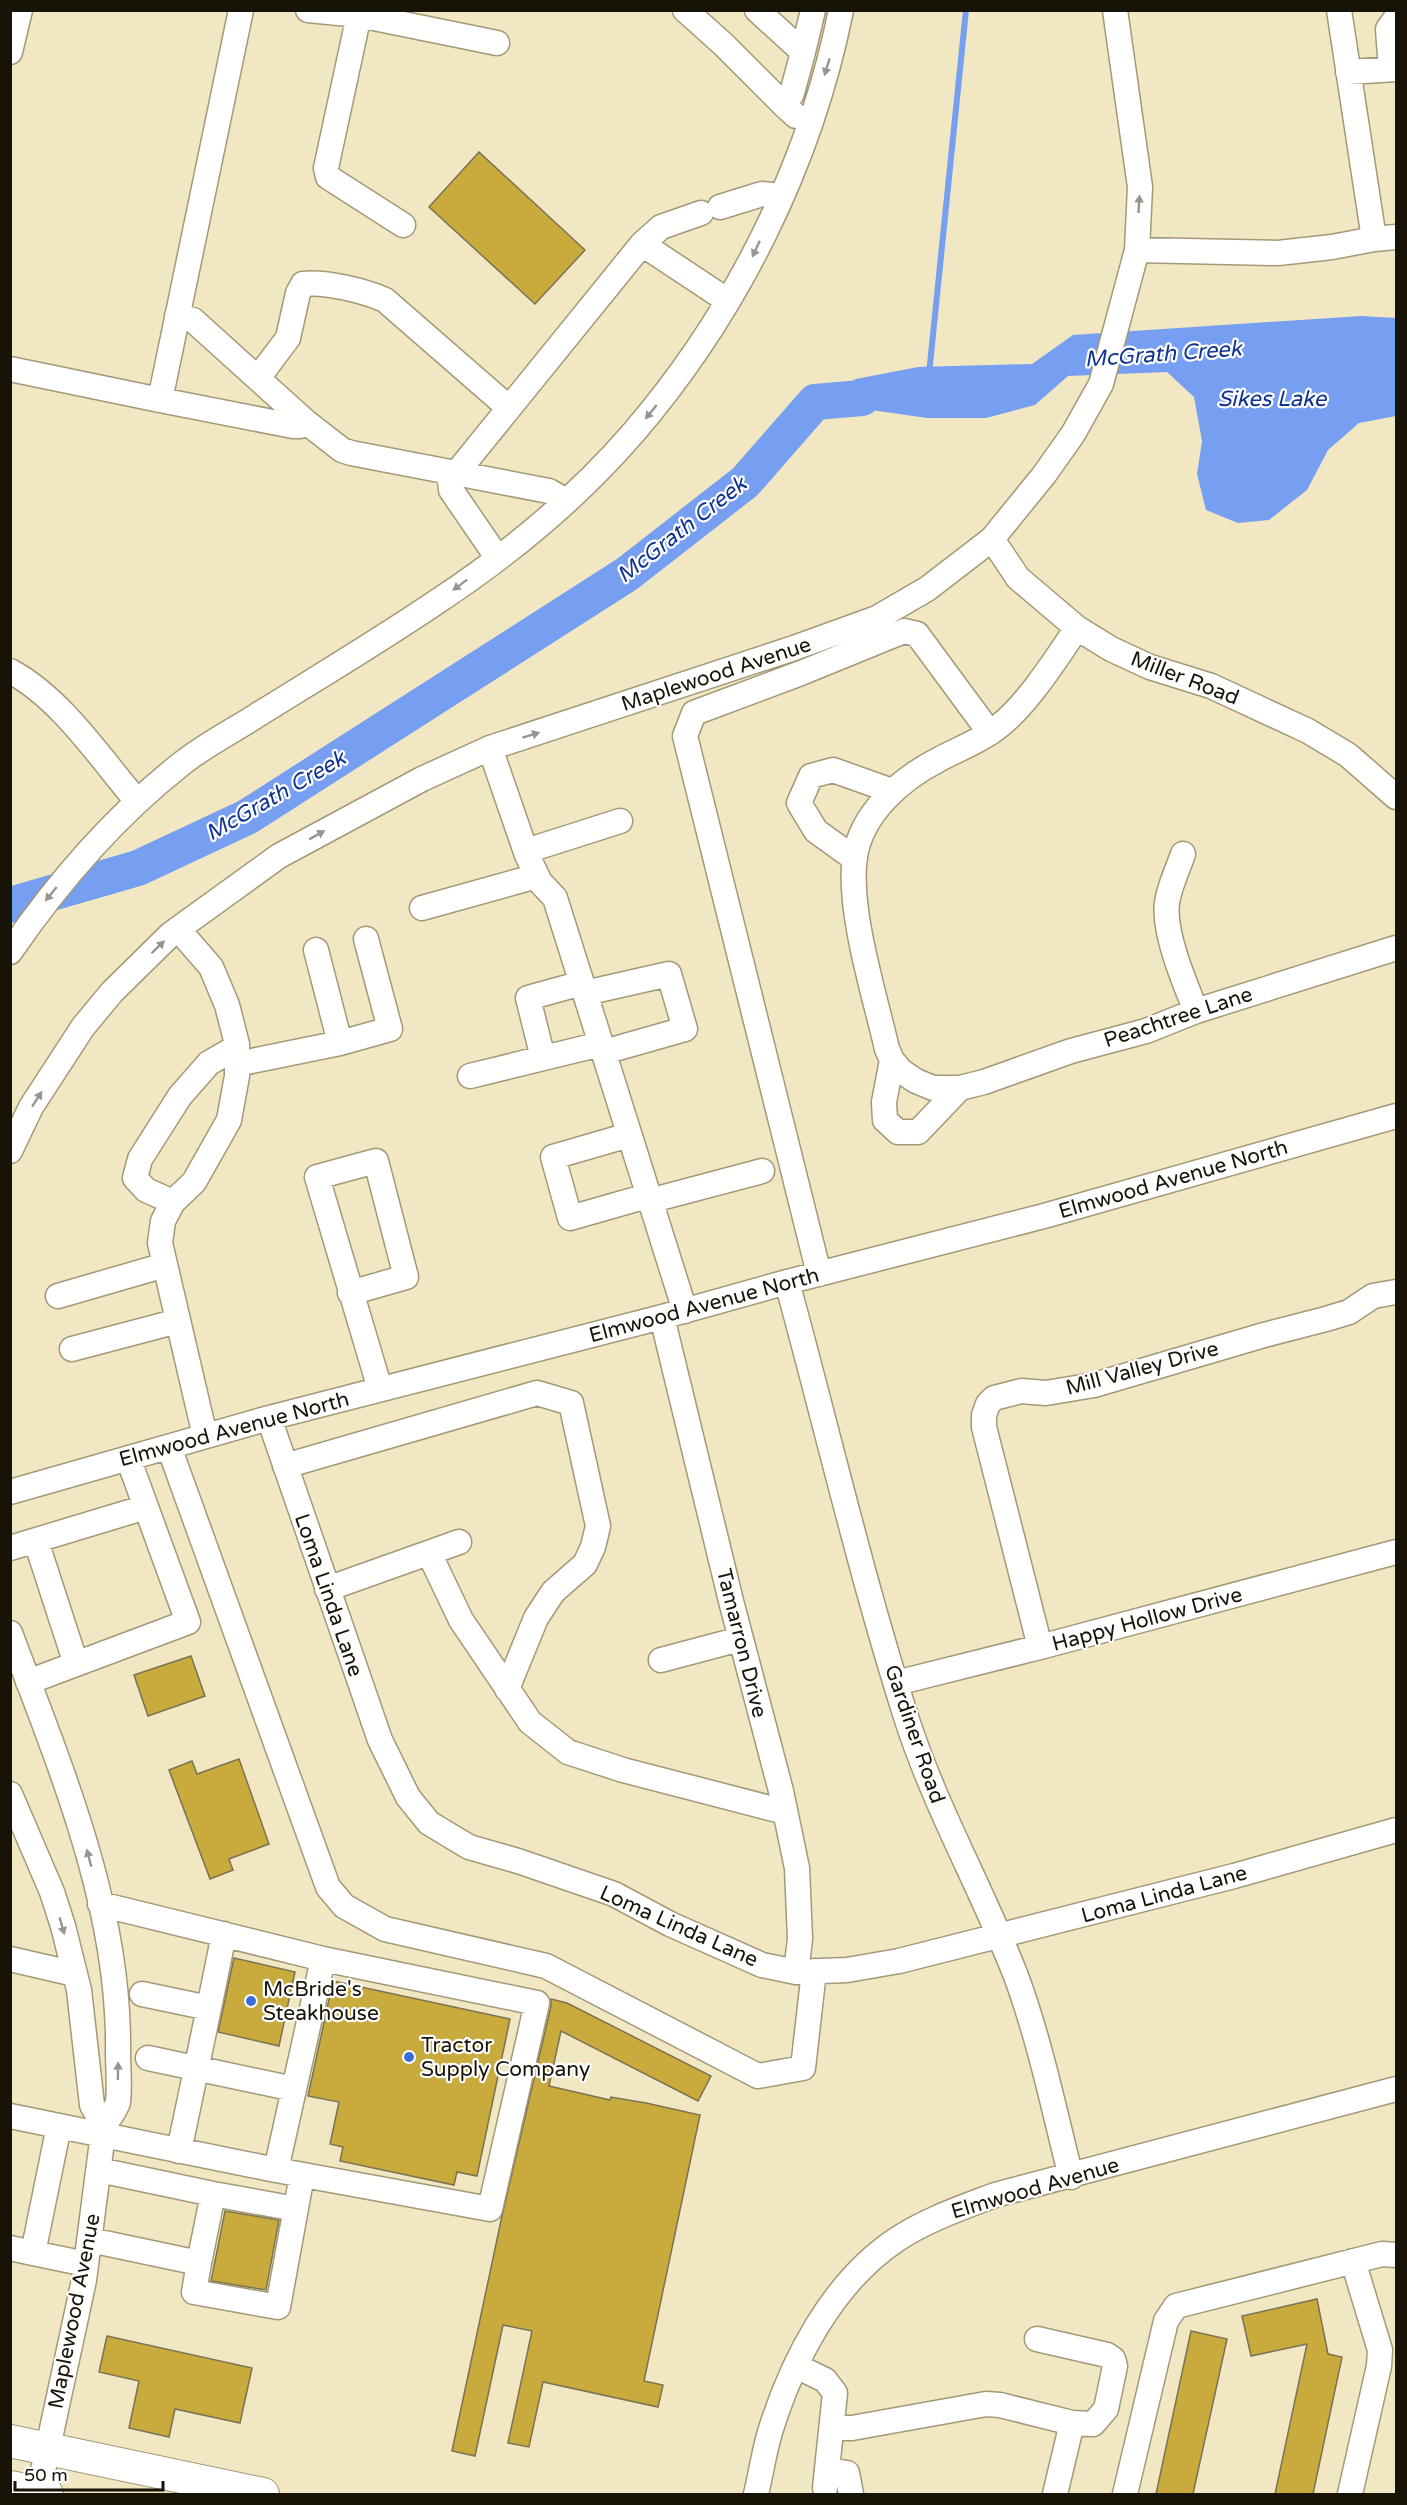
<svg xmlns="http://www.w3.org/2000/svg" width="1407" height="2505" font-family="'Varela Round',sans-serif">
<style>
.water{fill:#769ef1}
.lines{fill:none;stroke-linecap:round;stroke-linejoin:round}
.stream{stroke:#769ef1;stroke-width:6}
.river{stroke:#769ef1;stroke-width:36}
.building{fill:#c8aa3d;stroke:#7b7251;stroke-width:1.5}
.minor-casing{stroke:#a39978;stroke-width:27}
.major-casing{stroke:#a39978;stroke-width:34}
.minor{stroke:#fff;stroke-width:24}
.major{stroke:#fff;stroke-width:32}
.oneway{fill:#97958f}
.poi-dot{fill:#3b6cdc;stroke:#fff;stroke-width:2}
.labels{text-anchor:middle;stroke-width:4.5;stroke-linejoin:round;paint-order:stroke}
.street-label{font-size:21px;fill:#171307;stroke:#fff}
.poi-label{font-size:21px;fill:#171307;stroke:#fff;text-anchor:start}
.water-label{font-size:22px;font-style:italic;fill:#0f3390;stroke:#fff}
</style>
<rect width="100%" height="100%" fill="#f1e7c3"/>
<path class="water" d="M1361 316 1396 318V416L1359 423 1328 450 1307 490 1269 520 1238 523 1206 510 1197 474 1202 441 1194 397 1167 372 1068 376 1035 405 986 418H927L815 402 856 379 918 367 1032 364 1073 335Z"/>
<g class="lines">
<path class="stream" d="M929 374 966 10"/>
<path class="river" d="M10 905 138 868 247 817 627 574 745 482 815 402 862 398"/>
</g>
<path class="building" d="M479 152 585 250 535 304 429 207Z
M191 1656 205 1696 148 1716 134 1675Z
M239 1759 269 1844 229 1859 233 1870 210 1879 169 1770 192 1761 197 1774Z
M234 1958 295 1972 279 2046 218 2032Z
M333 1981 510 2019 477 2176 457 2172 454 2185 340 2161 343 2147 330 2144 339 2102 308 2096Z
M551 1999 567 2003 711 2076 698 2101 561 2031 549 2086 610 2100 611 2097 646 2103 700 2115 644 2381 663 2385 658 2407 543 2382 529 2447 508 2443 532 2331 503 2325 475 2456 452 2451 502 2216 551 2006Z
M225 2211 279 2220 266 2290 211 2281Z
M1317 2299 1328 2354 1342 2357 1313 2494H1275L1307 2344 1251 2356 1242 2316Z
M1191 2331 1227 2339 1193 2494H1156Z
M107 2336 252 2368 240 2423 175 2409 169 2437 129 2428 139 2381 99 2372Z"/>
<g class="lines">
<g class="minor-casing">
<path id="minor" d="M241 10 160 400 293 426H300L306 422 342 450 351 453 549 491 566 501
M308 10 359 15 497 43
M360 10 326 168 328 177 403 225
M685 10 723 44 785 106
M757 10 803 52 813 10
M10 52 20 10
M1391 69 1388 29 1396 18
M1348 72 1396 69
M796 116 785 106 792 93 803 52
M720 207 762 194 781 196
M1374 239 1396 237
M642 244 661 227 701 213
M1137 250 1278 253 1332 247 1374 239 1339 10
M177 316 193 320 306 422
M10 369 160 400
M258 378 288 338 298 293 303 284C325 281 365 291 385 300L509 408
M992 539 1018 578 1077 628 1111 649 1150 667 1211 686 1308 731 1348 755 1396 797
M497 557 451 490 450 481 642 244 728 301
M1077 628C1056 659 1027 705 998 727 979 742 958 749 938 760 901 779 862 813 855 856 847 909 875 996 887 1049L892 1060 901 1071 916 1081 933 1088H960L984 1082 1071 1051 1146 1031 1196 1011 1396 948
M10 671C61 698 100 758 137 801
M490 748 527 855 540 882 555 898 685 1311
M526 851 620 821
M1183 854C1178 869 1169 887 1167 903 1163 932 1185 984 1196 1011
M855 859 816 831 799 803 811 776 833 770 892 791
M422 908 537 876
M178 929 211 967 227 1005 237 1044V1076L229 1120 194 1182 173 1202 163 1221 160 1243 205 1436
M316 950 340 1043
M10 952C58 882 113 818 180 765 203 746 231 732 256 716 317 678 379 641 438 601 509 554 578 497 634 432 736 313 810 165 841 10
M585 993 669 974 685 1029 604 1052
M543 1058 528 998 582 983
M892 1060 884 1102 885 1120 898 1132H918L960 1088
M237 1064 340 1043 390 1029 366 939
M470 1076 601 1044
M629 1135 553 1157 570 1218 647 1196
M10 1151 31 1107 83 1027 112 992 171 934 279 856 422 779 490 748 794 648 877 618 927 589 992 539 1044 475 1073 434 1101 384 1137 250 1140 187 1115 10
M649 1201 762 1171
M173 1202 146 1190 135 1178 140 1159 180 1096 209 1063 237 1047
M819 1274 685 736 694 713 801 673 904 631 917 634 990 733
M787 1282C827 1428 861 1576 907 1720 936 1809 982 1889 1016 1976 1040 2041 1054 2110 1071 2177
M350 1293 406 1277 376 1161 317 1177 380 1389
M58 1296 165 1265
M662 1317 731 1601 781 1791 797 1868 800 1939 796 1972
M72 1349 178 1321
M269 1418 380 1740 408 1797 429 1823 469 1847 518 1861 614 1894 670 1924 762 1965 796 1972 847 1970 899 1961 1234 1876 1396 1830
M169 1447 328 1887 344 1906 385 1929 546 1966 758 2076 803 2068 814 1971
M285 1466 537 1393 571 1403 598 1526 593 1547 585 1564 553 1592 536 1618 507 1689
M10 1492 269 1418 662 1317 787 1282 1044 1216 1396 1116
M36 1541 76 1664
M10 1548 146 1507 128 1458
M429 1553 461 1620 530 1722 568 1752 623 1770 785 1812
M327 1589 459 1542
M10 1633C60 1767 120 1906 118 2051 118 2068 120 2086 118 2102 116 2110 108 2119 104 2126L84 2280 38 2494
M1040 1647 984 1427V1415L988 1404 994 1398 1021 1391 1046 1393 1094 1385 1264 1335 1326 1319 1349 1312 1373 1296 1396 1292
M661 1660 740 1639
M28 1682 188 1622 146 1507
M896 1683 1040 1647 1396 1552
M10 1794 52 1892 63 1926 79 1990 92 2105 104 2126
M10 1959 75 1974
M142 1994 209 2008 179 2151
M209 2008 224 1934
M148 2058 294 2089
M10 2116 276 2170 323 1959 100 1904
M59 2126 33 2253 86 2264
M276 2170 490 2209 537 2003 323 1959
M213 2194 296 2209
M90 2240 199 2263 213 2194 99 2170
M10 2248 33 2253
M199 2263 194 2292 278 2307 302 2175
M1037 2339 1107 2355 1113 2359 1115 2366 1106 2409 1093 2424 1072 2423
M796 2366 825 2380 835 2393 825 2488
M833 2428H852L986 2404 1000 2405 1072 2423 1055 2494
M828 2470 847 2473 851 2494
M756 2494C761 2474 764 2452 770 2432 792 2361 832 2283 896 2240 926 2220 961 2208 995 2195L1396 2089
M1125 2494 1166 2321 1176 2306 1382 2254 1396 2255
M1350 2494 1379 2366 1380 2350 1353 2261"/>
</g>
<g class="major-casing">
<path id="major" d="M10 2441 263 2494
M10 2487 47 2494"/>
</g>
<use href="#minor" class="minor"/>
<use href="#major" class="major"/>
</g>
<defs><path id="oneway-solid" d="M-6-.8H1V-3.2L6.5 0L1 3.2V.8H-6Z" transform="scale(1.5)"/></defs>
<g class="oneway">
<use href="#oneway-solid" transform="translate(827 67) rotate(107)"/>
<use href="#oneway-solid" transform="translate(1139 204) rotate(-87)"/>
<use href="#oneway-solid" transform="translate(756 249) rotate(115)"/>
<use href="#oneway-solid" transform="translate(651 412) rotate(129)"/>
<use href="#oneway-solid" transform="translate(460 585) rotate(143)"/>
<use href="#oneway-solid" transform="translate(531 735) rotate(-17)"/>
<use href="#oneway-solid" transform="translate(317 835) rotate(-29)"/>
<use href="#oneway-solid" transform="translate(51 894) rotate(129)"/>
<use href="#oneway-solid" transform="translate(158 947) rotate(-44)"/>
<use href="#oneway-solid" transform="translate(37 1099) rotate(-57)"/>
<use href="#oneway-solid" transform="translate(89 1858) rotate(-105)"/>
<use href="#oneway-solid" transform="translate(62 1926) rotate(74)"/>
<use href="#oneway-solid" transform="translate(118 2071) rotate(-89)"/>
</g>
<g class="poi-dot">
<circle cx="251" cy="2001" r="6"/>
<circle cx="409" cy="2057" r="6"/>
</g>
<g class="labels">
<g class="street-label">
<text transform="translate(716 674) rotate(-18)" y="7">Maplewood Avenue</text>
<text transform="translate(1185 678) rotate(21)" y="7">Miller Road</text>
<text transform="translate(1178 1017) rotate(-18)" y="7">Peachtree Lane</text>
<text transform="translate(1173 1179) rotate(-16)" y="7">Elmwood Avenue North</text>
<text transform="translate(704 1305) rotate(-15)" y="7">Elmwood Avenue North</text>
<text transform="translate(1142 1368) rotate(-15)" y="7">Mill Valley Drive</text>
<text transform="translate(234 1429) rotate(-15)" y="7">Elmwood Avenue North</text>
<text transform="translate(329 1595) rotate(71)" y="7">Loma Linda Lane</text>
<text transform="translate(1147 1619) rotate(-15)" y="7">Happy Hollow Drive</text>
<text transform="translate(742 1643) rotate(76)" y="7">Tamarron Drive</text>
<text transform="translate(915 1734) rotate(71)" y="7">Gardiner Road</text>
<text transform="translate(1164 1894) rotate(-15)" y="7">Loma Linda Lane</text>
<text transform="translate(679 1926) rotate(24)" y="7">Loma Linda Lane</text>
<text transform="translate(1035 2188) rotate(-16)" y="7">Elmwood Avenue</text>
<text transform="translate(74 2311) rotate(-79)" y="7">Maplewood Avenue</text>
</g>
<g class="poi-label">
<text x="263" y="1996">McBride's<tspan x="263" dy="24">Steakhouse</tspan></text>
<text x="421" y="2052">Tractor<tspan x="421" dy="24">Supply Company</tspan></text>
</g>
<g class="water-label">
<text transform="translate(1163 353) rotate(-4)" y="8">McGrath Creek</text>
<text x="1272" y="406">Sikes Lake</text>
<text transform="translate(681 529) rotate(-38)" y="8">McGrath Creek</text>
<text transform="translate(275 795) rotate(-30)" y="8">McGrath Creek</text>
</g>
</g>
<rect width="1407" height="2505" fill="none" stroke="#171307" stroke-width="24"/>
<path d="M15 2481v9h148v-9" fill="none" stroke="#171307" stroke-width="3"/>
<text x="24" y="2481" font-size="18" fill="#171307" stroke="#ffffff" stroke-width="4.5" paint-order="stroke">50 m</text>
</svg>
